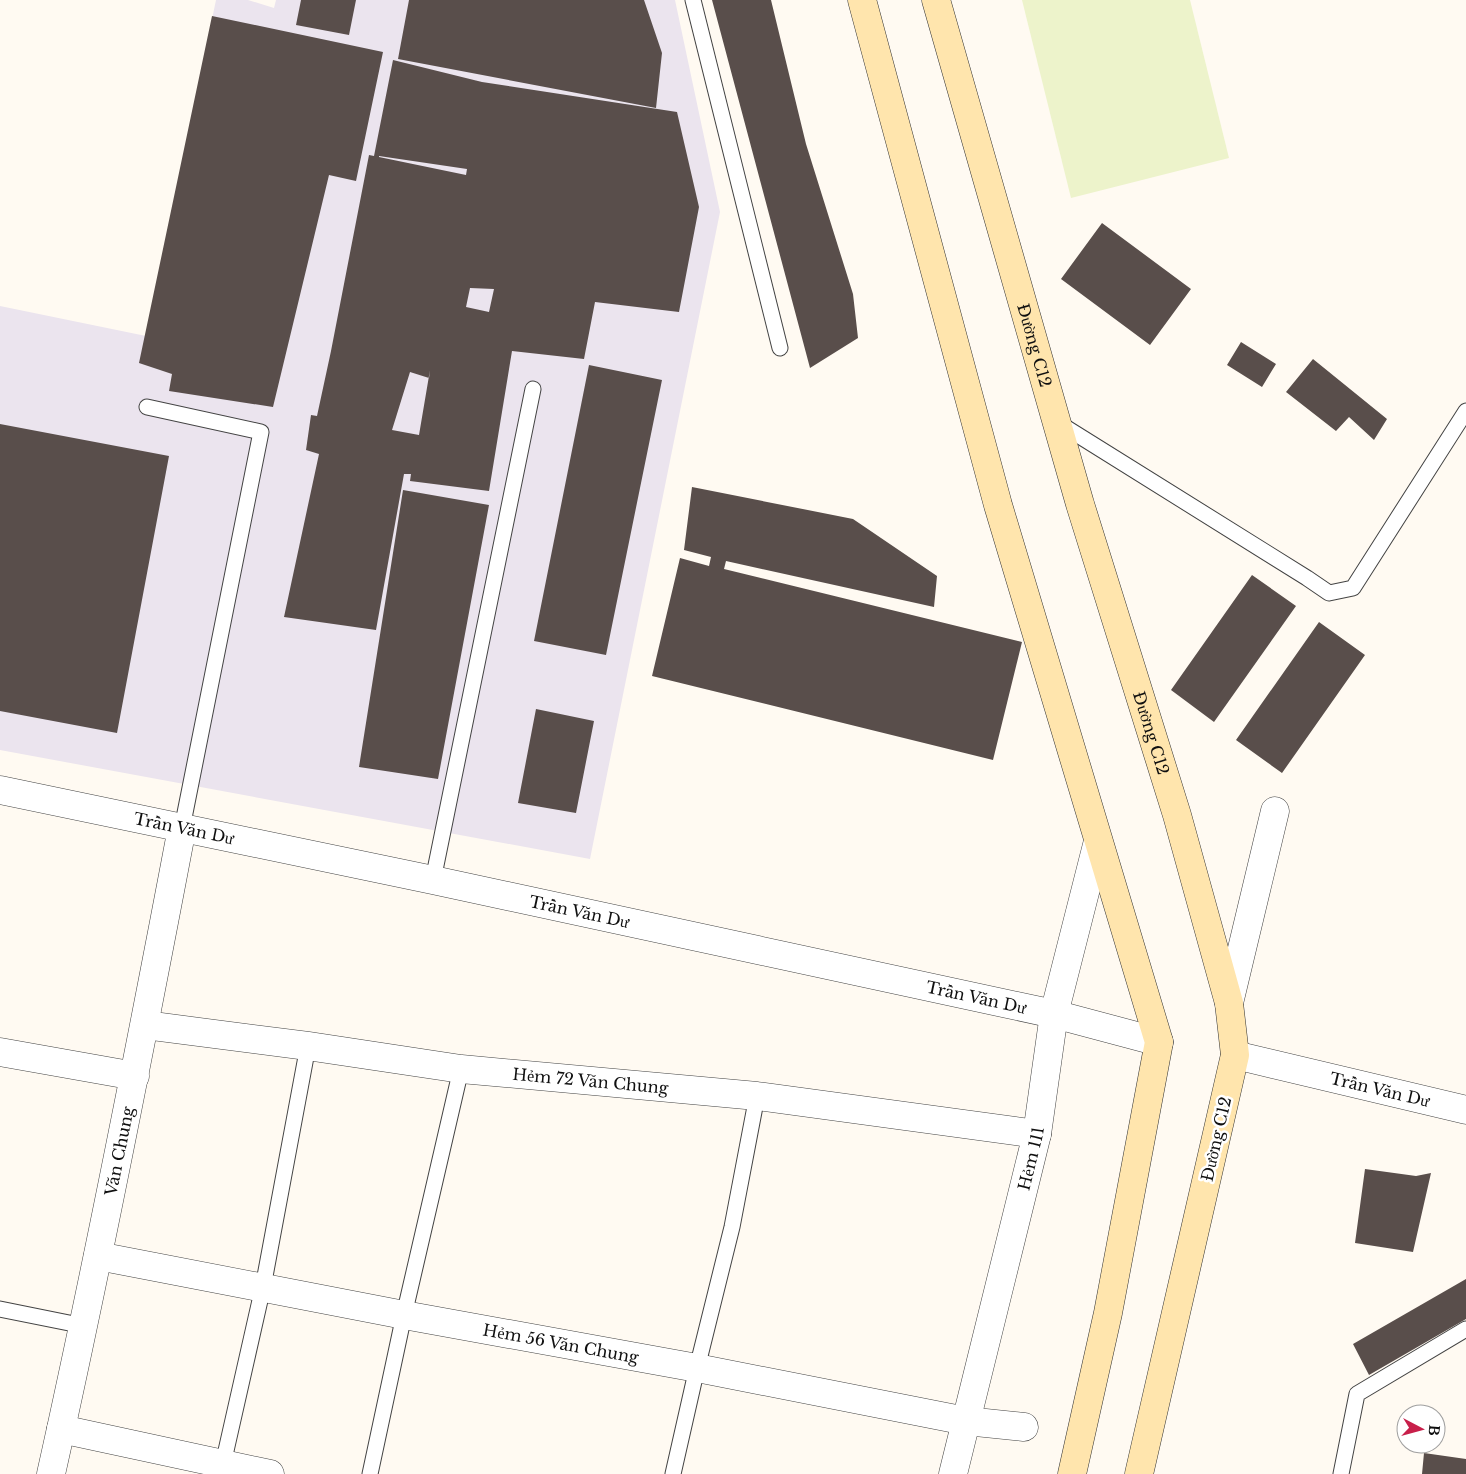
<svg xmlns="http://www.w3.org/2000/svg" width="1466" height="1474" font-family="'Libre Baskerville',serif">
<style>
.industrial{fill:#ebe4ee}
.pitch{fill:#edf3cb}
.building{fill:#594e4b;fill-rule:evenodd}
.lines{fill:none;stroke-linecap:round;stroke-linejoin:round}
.service-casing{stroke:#434343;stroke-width:17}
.minor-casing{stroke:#434343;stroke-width:29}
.secondary-casing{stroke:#323232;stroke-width:29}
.service{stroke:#fff;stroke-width:15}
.minor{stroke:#fff;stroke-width:28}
.secondary{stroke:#ffe5ad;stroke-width:28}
.labels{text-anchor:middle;stroke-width:5;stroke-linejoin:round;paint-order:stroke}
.street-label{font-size:16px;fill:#101010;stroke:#fff}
</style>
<rect width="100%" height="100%" fill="#fffaf2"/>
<path class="industrial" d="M216 0H248L274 8 276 0H675L720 212 590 859 0 750V306L146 336Z"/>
<path class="pitch" d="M1022 0H1190L1229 158 1071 198Z"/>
<path class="building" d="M301 0H356L349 35 296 25Z
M409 0H644L662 53 656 108 398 59Z
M712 0H771L806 144 853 294 858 338 810 368Z
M212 16 383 52 356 181 329 175 273 407 169 391 172 374 139 363Z
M393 60 482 82 677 112 699 207 679 312 595 302 584 359 512 351 489 491 410 481 411 474H404L376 630 284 617 319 454 306 450 311 415 317 416 331 351 369 155 374 156ZM379 156 467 169 466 175 379 157ZM470 288 494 289 489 312 466 307ZM430 370 419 435 392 430 410 372 429 378Z
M1102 223 1191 289 1150 345 1061 279Z
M1241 342 1276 364 1262 387 1227 365Z
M1313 359 1387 419 1374 440 1349 417 1336 431 1286 392Z
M589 365 662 380 606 655 534 641Z
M0 424 169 456 117 733 0 711Z
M692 487 853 519 937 576 934 607 726 561 724 569 1022 642 993 760 652 676 680 558 709 566 711 557 684 550Z
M403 490 489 505 438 779 359 767Z
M1252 575 1296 606 1214 722 1171 690Z
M1319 622 1365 655 1282 773 1236 740Z
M536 709 594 721 576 813 518 803Z
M1365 1169 1416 1176 1431 1173 1413 1252 1355 1243Z
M1466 1279V1319L1369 1375 1353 1344Z
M1424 1453 1466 1459V1474H1422Z"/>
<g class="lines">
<g class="service-casing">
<path id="service" d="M693 0 780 348
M147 407 261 432 182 828
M1057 422 1307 578 1329 593 1353 588 1466 411
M433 880 533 389
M0 1309 84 1326
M223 1464 263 1287 308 1046
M370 1474 404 1315 461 1069
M673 1474 697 1368 732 1227 757 1096
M1341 1474 1357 1394 1466 1329"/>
</g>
<g class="minor-casing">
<g id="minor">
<path id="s1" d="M0 790 433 880 1054 1014 1159 1042"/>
<path d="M1229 1003 1275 811"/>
<path id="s2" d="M145 1025 308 1046 461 1069 757 1096 1037 1134"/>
<path d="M0 1052 135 1076"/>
<path id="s3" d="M1235 1055 1466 1110"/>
<path id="s4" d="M98 1256 404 1315 697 1368 966 1421 1024 1427"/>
<path d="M61 1429 270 1474"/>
<path id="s5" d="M51 1474C99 1259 141 1044 182 828"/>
<path id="s6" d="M953 1474 1037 1134 1054 1014 1098 841"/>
</g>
</g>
<g class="secondary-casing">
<g id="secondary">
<path d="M862 0 998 505 1159 1042 1108 1313 1072 1474"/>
<path id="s7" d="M936 0 1080 504 1177 815 1229 1003 1235 1055 1139 1474"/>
</g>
</g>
<use href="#service" class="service"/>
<use href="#minor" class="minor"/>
<use href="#secondary" class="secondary"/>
</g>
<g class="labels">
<g class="street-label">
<text dy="6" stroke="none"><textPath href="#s7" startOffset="359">Đường C12</textPath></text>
<text dy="6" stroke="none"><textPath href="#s7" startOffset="764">Đường C12</textPath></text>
<text dy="6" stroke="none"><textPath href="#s1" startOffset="188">Trần Văn Dư</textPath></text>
<text dy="6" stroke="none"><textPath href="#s1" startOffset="592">Trần Văn Dư</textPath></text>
<text dy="6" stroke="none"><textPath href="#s1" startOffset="998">Trần Văn Dư</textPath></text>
<text dy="6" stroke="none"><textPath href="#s2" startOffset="449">Hẻm 72 Văn Chung</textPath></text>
<text dy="6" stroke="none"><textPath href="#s3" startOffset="149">Trần Văn Dư</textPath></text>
<text transform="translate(1216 1139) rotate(-77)" y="6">Đường C12</text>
<text dy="6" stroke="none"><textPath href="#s5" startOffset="330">Văn Chung</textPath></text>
<text dy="6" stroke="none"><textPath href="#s6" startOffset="325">Hẻm 111</textPath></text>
<text dy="6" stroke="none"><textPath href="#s4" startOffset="471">Hẻm 56 Văn Chung</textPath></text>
</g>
</g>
<g transform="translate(1421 1429) rotate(96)"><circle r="24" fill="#ffffff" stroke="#9f9f9f"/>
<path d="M0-4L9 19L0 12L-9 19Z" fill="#c81f4a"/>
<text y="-8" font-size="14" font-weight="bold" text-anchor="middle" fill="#101010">B</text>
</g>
</svg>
